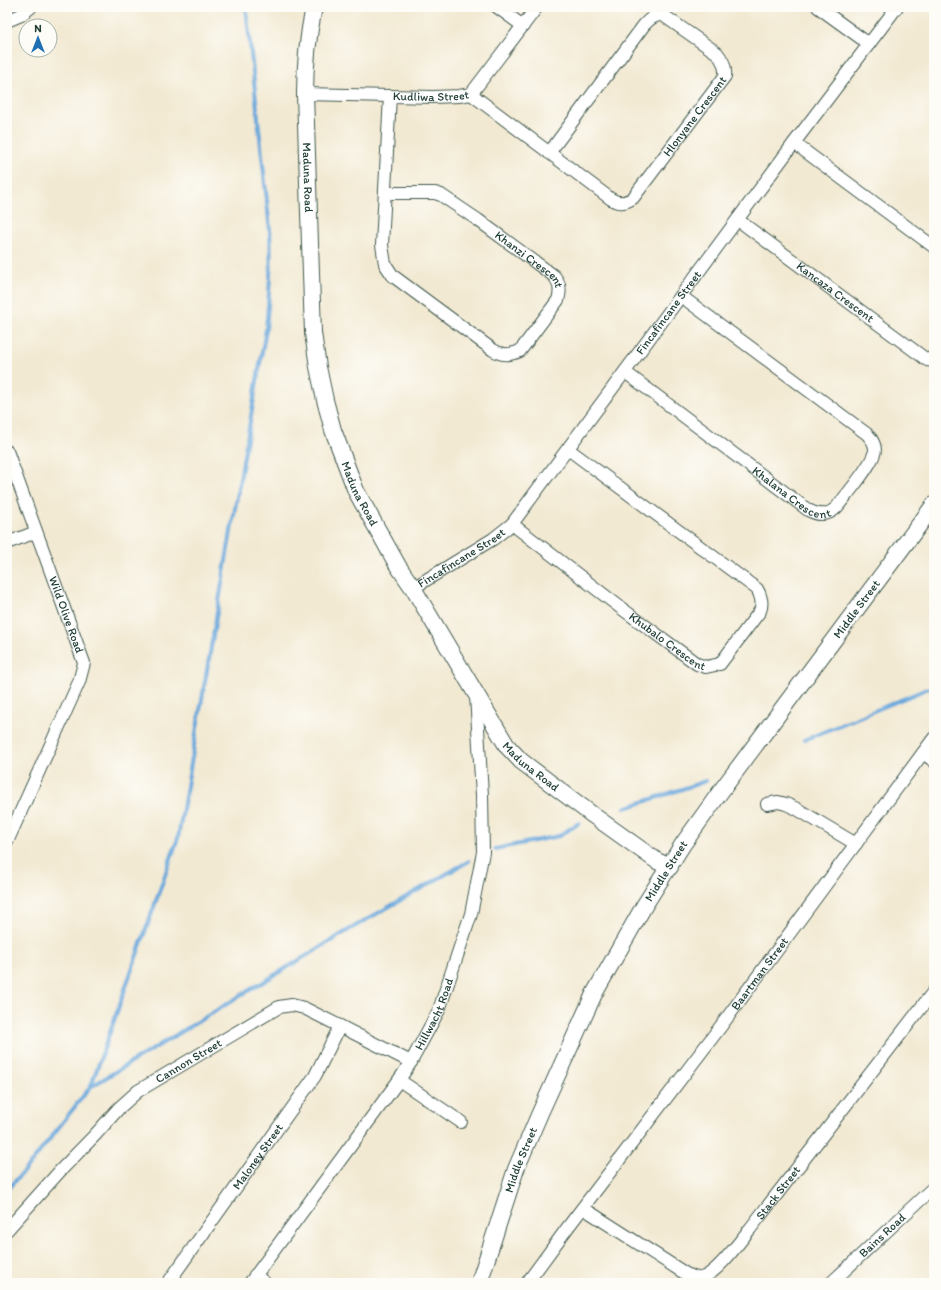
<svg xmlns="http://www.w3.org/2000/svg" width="941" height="1290" font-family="Itim,sans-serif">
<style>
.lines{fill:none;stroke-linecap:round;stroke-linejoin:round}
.stream{stroke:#6aa8dc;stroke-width:4}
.street-casing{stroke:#3f574c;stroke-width:14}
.secondary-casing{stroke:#3f574c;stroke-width:18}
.street{stroke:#fff;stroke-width:12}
.secondary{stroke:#fff;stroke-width:16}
.labels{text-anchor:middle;stroke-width:3;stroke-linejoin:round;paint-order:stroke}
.street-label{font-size:12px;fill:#1f3d34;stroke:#fdfcf7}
</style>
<rect width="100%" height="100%" fill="#fdfcf7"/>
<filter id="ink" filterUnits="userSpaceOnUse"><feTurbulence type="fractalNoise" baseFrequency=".025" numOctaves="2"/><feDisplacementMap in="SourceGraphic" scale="8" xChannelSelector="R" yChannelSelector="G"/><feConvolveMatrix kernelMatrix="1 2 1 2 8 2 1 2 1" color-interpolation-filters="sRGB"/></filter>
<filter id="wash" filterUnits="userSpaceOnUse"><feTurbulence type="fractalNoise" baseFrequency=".012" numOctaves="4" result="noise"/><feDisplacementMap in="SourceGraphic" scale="16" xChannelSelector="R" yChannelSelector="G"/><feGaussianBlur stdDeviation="0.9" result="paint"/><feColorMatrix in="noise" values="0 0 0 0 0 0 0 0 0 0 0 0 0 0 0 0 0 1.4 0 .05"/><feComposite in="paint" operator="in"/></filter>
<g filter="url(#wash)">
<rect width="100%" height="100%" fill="#f2e9d2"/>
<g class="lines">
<path class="stream" d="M804 740 934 686
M625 808 706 781
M495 849 559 836 579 823
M92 1086 352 928 469 861
M7 1190 31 1163 91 1086 178 838 266 329C269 295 272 263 270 230L246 7"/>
</g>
</g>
<g filter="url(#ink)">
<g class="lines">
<g class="street-casing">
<g id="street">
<path d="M497 7 523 26"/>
<path d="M818 7 869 44"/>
<path d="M7 21 21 15 31 7"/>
<path id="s1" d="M305 94 433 97 459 96 471 94 537 7"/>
<path id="s2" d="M471 94 611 199C619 204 625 203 633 198L725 76C726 67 723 60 717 53L663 15C655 14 649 19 644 25L549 153"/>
<path d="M794 143 934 247"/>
<path id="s3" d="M385 193H435L441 195 478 220 554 276C560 283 561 291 558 300L520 351C510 355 503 356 493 350L393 276 385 264 382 245 390 96"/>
<path id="s4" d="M738 220 927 360 934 361"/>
<path id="s5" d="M625 372 808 510C819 516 828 516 837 507 847 494 869 469 874 454 877 447 872 439 867 434L681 296"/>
<path id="s6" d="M7 451 84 663 79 682 7 842"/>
<path id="s7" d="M512 524 621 608 697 664 706 667 720 664 760 611C763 604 761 595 757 589L568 449"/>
<path d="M7 543 36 532"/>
<path id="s8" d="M413 588 493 539 512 524 794 143 897 7"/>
<path d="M923 753 934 761"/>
<path d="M767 804 778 802 786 804 797 809 856 844"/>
<path d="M399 1080 461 1122"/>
<path id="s9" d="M583 1208 686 1274C691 1276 696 1279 701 1278 716 1275 740 1241 750 1229L934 991"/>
<path id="s10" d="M7 1230 60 1171 96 1134 119 1108 138 1091 279 1007 292 1005 304 1008 411 1062"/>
<path d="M255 1275 265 1283"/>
<path id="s11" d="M168 1283 315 1076 340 1026"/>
<path id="s12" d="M250 1283 399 1080 411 1062 439 1010 471 914 483 852 482 795 476 695"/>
<path id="s13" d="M527 1283 568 1227 721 1026 934 738"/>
<path id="s14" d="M831 1283 934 1187"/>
</g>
</g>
<g class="secondary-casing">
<g id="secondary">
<path id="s15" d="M314 7C308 35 305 65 305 94L313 333 318 367 325 400 333 430 356 491 398 566 413 588 507 746 521 761 594 816 657 861 670 867"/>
<path id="s16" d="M479 1283 516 1169 540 1113 594 994 644 906 683 844 721 791 934 505"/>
</g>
</g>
<use href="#street" class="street"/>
<use href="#secondary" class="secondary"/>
</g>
</g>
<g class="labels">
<g class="street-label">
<text dy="4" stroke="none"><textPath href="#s1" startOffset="126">Kudliwa Street</textPath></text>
<text dy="4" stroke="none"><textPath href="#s2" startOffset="301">Hlonyane Crescent</textPath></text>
<text dy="4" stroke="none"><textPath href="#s15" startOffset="171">Maduna Road</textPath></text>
<text dy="4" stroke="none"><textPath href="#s3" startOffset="166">Khanzi Crescent</textPath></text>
<text dy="4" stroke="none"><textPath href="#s4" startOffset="121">Kancaza Crescent</textPath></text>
<text dy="4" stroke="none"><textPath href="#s8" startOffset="381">Fincafincane Street</textPath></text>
<text dy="4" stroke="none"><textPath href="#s5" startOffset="207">Khalana Crescent</textPath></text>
<text dy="4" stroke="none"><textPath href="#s15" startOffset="495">Maduna Road</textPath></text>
<text dy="4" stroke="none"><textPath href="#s8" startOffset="57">Fincafincane Street</textPath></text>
<text dy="4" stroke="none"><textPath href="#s16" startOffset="778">Middle Street</textPath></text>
<text dy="4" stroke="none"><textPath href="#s6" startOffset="174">Wild Olive Road</textPath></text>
<text dy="4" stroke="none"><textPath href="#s7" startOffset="195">Khubalo Crescent</textPath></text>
<text dy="4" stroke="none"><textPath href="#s15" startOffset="819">Maduna Road</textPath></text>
<text dy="4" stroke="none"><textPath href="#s16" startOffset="454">Middle Street</textPath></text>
<text dy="4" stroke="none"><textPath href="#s13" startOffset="387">Baartman Street</textPath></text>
<text dy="4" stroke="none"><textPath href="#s12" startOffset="327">Hillwacht Road</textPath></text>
<text dy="4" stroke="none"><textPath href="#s10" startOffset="250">Cannon Street</textPath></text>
<text dy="4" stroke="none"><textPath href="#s11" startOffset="155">Maloney Street</textPath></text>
<text dy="4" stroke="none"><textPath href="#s16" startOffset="130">Middle Street</textPath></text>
<text dy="4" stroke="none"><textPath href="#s9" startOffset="254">Stack Street</textPath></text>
<text dy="4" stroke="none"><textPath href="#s14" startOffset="70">Bains Road</textPath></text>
</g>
</g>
<rect width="941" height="1290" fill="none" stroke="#fdfcf7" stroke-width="24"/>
<g transform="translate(38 38)"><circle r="19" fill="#fdfcf7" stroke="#a4b0a9"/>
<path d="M0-3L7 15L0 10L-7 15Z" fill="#1f6fb2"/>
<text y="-6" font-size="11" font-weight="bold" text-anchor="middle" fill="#1f3d34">N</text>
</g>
</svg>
